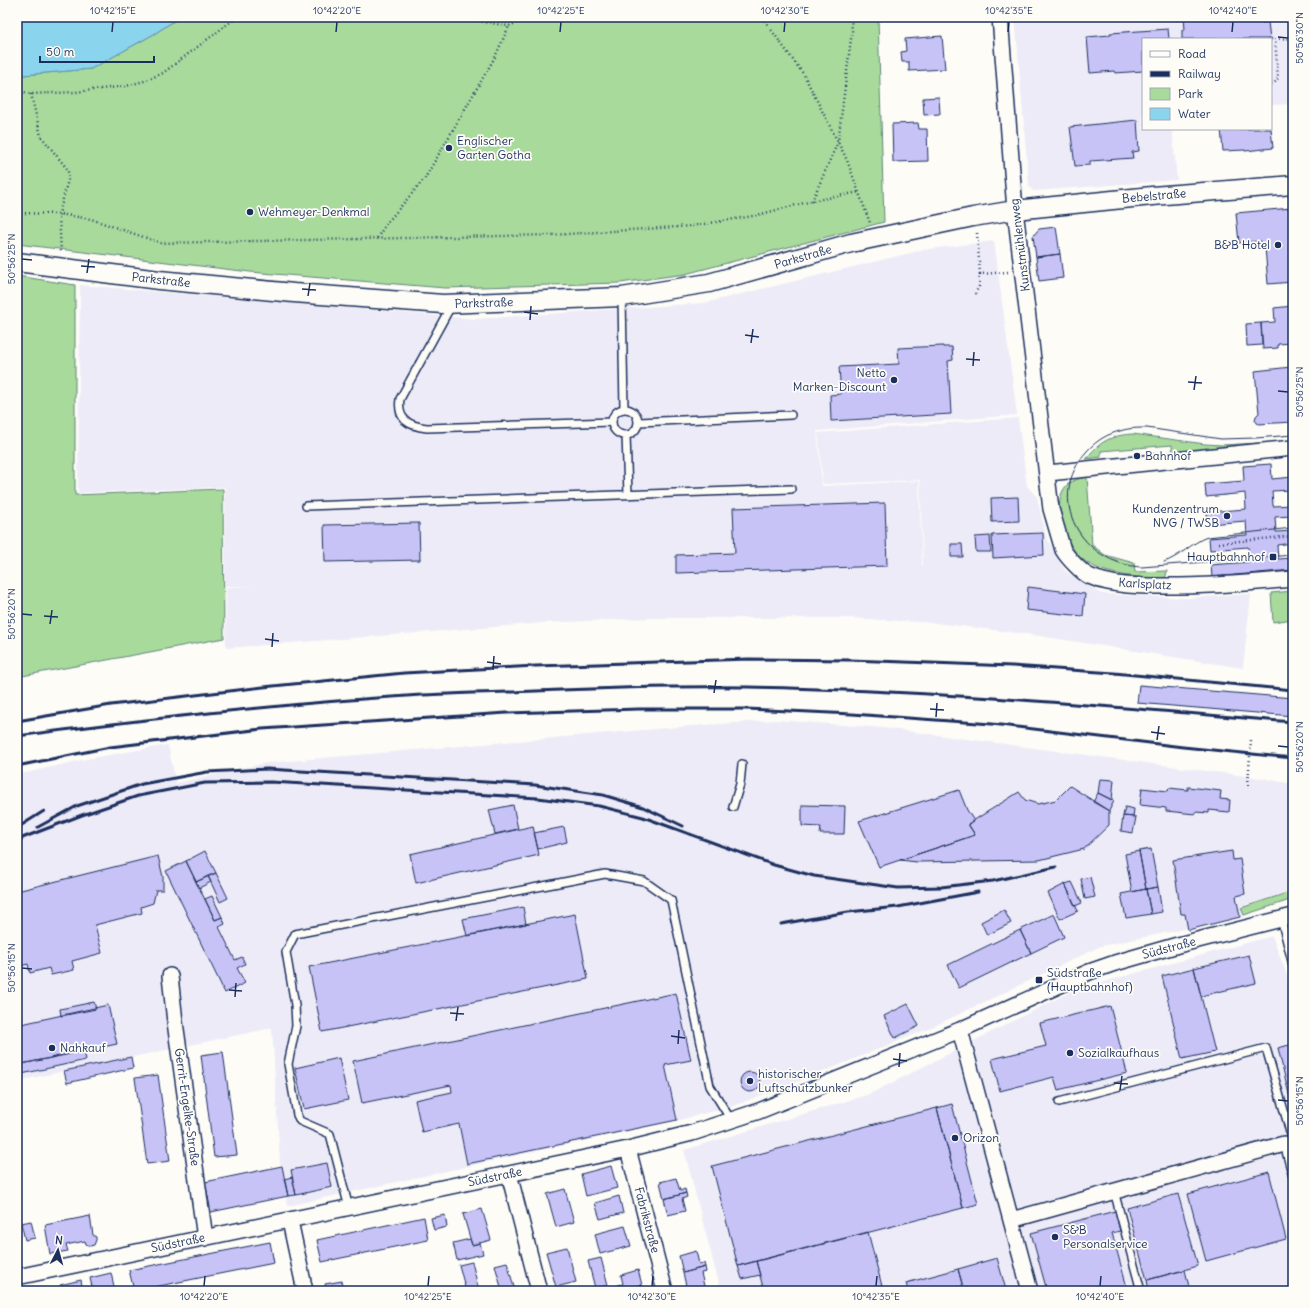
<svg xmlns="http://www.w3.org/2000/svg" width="1310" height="1308" font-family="Delius,sans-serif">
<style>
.built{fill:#edebf7}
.green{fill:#a8da9c;stroke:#62847d}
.water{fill:#8bd4ed;stroke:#5e92b4}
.building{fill:#c8c3f6;stroke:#1b2f5e}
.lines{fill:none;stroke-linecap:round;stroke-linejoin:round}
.service-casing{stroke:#1b2f5e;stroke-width:10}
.minor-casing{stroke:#1b2f5e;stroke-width:18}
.tertiary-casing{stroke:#1b2f5e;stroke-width:21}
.path{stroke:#1b2f5e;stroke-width:2.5;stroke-dasharray:1 3;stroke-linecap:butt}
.service{stroke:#fdfcf7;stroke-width:7}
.minor{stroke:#fdfcf7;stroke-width:15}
.tertiary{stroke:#fdfcf7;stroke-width:18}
.tram{stroke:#1b2f5e;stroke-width:1}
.rail{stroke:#1b2f5e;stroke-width:3}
.ticks{fill:none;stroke:#1b2f5e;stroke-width:1.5}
.poi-dot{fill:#1b2f5e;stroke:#fdfcf7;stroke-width:1.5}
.labels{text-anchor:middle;stroke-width:3.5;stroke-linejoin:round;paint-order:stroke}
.poi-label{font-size:12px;fill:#1b2f5e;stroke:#fdfcf7;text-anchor:start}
.street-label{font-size:12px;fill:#1b2f5e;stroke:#fdfcf7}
.neatline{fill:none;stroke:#1b2f5e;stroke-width:1.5}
.ticks-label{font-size:10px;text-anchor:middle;fill:#1b2f5e}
</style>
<rect width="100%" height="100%" fill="#fdfcf7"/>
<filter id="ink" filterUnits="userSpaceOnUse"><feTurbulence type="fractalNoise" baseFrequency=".025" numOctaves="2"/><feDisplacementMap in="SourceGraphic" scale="8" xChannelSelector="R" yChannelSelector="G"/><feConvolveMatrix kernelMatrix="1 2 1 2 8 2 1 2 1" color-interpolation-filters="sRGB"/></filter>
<g filter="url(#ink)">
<path class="built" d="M1015 17H1293V104L1271 105V39H1143V129H1172L1177 180 1034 191 1032 190 1029 186Z
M994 241 1017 415 817 431 822 486 919 481 922 566H915H923L920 480 823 484 818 433 1018 418 1027 486 1037 497 1046 536 1065 571 1102 594 1186 598 1251 594 1243 668 1027 634 935 623 850 618H650L543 623 226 648V587L253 586H225V487L78 493 80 285 476 319 704 303 923 250Z
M776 720 883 728 1260 778 1293 784V890L1241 907 1244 917 1101 946 928 1029 810 1077 733 1106 679 1120 287 1206 280 1162 272 1028 17 1081V775L86 759 168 745 176 783 266 763 679 727Z
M1272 936 1293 991V1291H721L684 1150 870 1094 1074 990Z"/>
<path class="green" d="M180 17H878L884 222 685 274 620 283 445 288 250 272 17 244V73L23 75 91 69 154 34Z
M17 276 75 285V495L223 489 224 638 17 677Z
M1133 434 1205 444 1222 445 1258 443V446L1173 455 1172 445 1101 451V457L1086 459C1099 442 1111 435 1133 434Z
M1087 477 1092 545 1105 555 1134 563 1135 572 1167 571 1166 576 1163 579C1137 577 1101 576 1081 558 1065 544 1050 502 1067 485 1073 480 1080 478 1087 477Z
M1293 591V619L1273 622 1271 593Z
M1293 891V899L1244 915 1241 908Z"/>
<path class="water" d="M17 17H180L154 34 91 69 23 75 17 73Z"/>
<path class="building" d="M1184 17H1261L1262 23 1268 22 1270 39H1182V30H1185Z
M1168 29 1169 39H1143V71L1115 73 1114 71 1090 73 1087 37 1110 35V33Z
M942 36 945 69 909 71V62H902L901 52 906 51 905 39Z
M939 97 940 114 924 115 923 98Z
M1137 120 1139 151 1132 152 1133 158 1090 161V165L1075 166 1070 127Z
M918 123 919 129H927L928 161 893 162 892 124Z
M1221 129H1271L1273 148 1245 151V150L1223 151Z
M1291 208V211H1293V282L1268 284 1265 247 1261 241 1239 243 1236 213Z
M1056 227 1060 254 1036 257 1033 236 1039 229Z
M1060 254 1063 278 1039 281 1036 257Z
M1293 306V343L1278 344V348L1263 349 1261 323 1275 322 1274 308Z
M1261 323 1262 345 1247 346 1246 324Z
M943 346V347H952L953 360 948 361 951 414 831 421 830 395 841 394 839 367 899 364 898 348Z
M1291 367H1293V422L1258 424 1255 420 1256 416 1259 413 1255 371Z
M1271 464 1272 479 1293 477V490L1272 491 1273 506 1293 505V516L1275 517 1276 532 1293 531V543L1277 545 1278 559 1293 558V570L1212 577 1211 565 1249 562 1248 547 1210 550 1209 538 1247 535 1246 521 1208 524 1207 512 1246 509 1245 493 1206 497 1205 484 1244 481 1243 466Z
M1018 497 1019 521 992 522 991 498Z
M885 503 887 566 676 573V555L735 553 733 508Z
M419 523 420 560 325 562 324 525Z
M1043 533 1044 555 993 558 992 535Z
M990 536 991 552H976L975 537Z
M951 544H962L963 557H951Z
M1028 587 1085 594 1083 616 1026 610Z
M1139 685 1293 698V716L1137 703Z
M1100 779 1114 780 1112 800 1098 793Z
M1070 786 1109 811V825L1084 849 1039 860 917 862 900 860 975 835 968 824 1019 792 1025 800 1038 804 1056 800Z
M1188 787 1221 791 1220 799 1230 800 1229 812 1209 810V813L1195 812V814L1166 811V808L1140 805 1142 788 1168 791 1169 788 1188 790Z
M959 790 967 810 974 821 968 824 975 835 879 867 859 821Z
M1098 793 1114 801 1109 811 1093 802Z
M513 805 518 829 495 834 489 810Z
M802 805 845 806 844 834H820L821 827 802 826Z
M1125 807 1134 809 1133 817 1123 816Z
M1123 816 1136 817 1133 833 1121 831Z
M533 826 539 855 416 883 410 854Z
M564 827 567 842 538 849 534 833Z
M1151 849 1158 887 1146 889 1139 851Z
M205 851 216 873 196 882 186 861Z
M1139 851 1146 889 1132 892 1125 854Z
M1232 851 1233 860 1240 859 1245 894 1236 896 1240 917 1188 930 1185 914H1181L1173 860Z
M158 856 163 877V890H156L153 903 141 907 142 913 95 925 102 953 72 961 74 970 51 975 49 968 30 973 28 964 17 967V891Z
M186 861 215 920 222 917 225 924 219 927 235 960 242 957 245 964 237 968 245 983 225 993 166 871Z
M216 873 228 898 220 902 208 876Z
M208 876 211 882 199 888 196 882Z
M1090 877 1095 897 1085 899 1081 879Z
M1072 882 1082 903 1075 906 1065 884Z
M1065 884 1078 911 1060 919 1048 893Z
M1158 887 1162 912 1151 914 1146 889Z
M1146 889 1151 914 1126 918 1121 894Z
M212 896 222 917 215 920 205 899Z
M523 907 526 924 467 936 463 919Z
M1004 910 1011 923 987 935 981 922Z
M575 914 588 979 322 1032 309 967Z
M1054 914 1064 937 1031 953 1020 930Z
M1020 930 1031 953 959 988 948 965Z
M1249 955 1256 983 1201 996 1194 968Z
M1194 968 1215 1052 1182 1059 1162 976Z
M676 993 691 1060 665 1065 677 1120 467 1164 459 1124 422 1132 415 1100 452 1092 451 1085 362 1103 353 1061Z
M94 1002 96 1009 61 1016 60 1009Z
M908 1004 919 1026 895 1038 884 1016Z
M108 1005 117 1044 17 1065V1025Z
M1110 1006 1127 1073 1058 1090 1054 1077 1000 1091 992 1059 1046 1046 1040 1023Z
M1293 1044V1103H1291L1278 1048Z
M84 1051 86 1060 17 1075V1065Z
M223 1052 237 1155 214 1157 201 1055Z
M131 1057 133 1068 67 1083 64 1071Z
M339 1058 348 1100 304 1109 295 1068Z
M740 1082a10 10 0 1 1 20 0a10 10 0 1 1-20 0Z
M158 1075 170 1161 147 1164 135 1078Z
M952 1104 978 1204 963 1208 937 1108Z
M937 1108 963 1208 738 1266 712 1166Z
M327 1163 332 1187 296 1195 291 1170Z
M282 1166 288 1196 211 1212 205 1182Z
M611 1166 617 1188 586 1196 581 1174Z
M1269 1172 1286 1239 1206 1261 1188 1194Z
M292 1177 296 1195 288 1196 284 1179Z
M676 1178 680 1191 685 1189 686 1193 664 1199 660 1182Z
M565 1189 574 1222 556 1227 547 1194Z
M686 1193 687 1197 682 1199 685 1211 668 1215 664 1199Z
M1178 1194 1198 1266 1147 1280 1127 1208Z
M619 1196 623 1213 600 1219 595 1203Z
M482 1209 491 1240 472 1245 463 1214Z
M1115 1211 1120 1231 1112 1233 1128 1291H1047L1031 1233Z
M445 1215 447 1227 434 1230 431 1218Z
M90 1216 93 1235 96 1237V1240L94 1245 90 1246 86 1244 85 1241 66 1245 68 1251 50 1254 45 1225Z
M424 1217 428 1240 322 1262 317 1240Z
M31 1221 35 1238 25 1240 21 1223Z
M625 1226 631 1246 600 1254 595 1234Z
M868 1232 883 1290 764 1291 756 1261Z
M470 1239 472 1245 480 1243 483 1254 457 1260 453 1243Z
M270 1242 274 1263 134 1291 129 1270Z
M567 1247 576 1282 556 1287 546 1252Z
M696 1251 699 1264 704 1263 705 1267 683 1273 679 1256Z
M601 1258 608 1285 595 1288 588 1261Z
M997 1258 1006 1290 964 1291 958 1269Z
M756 1261 760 1275 742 1279 738 1266Z
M472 1262 479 1291H466L459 1265Z
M507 1262 515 1291H502L495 1265Z
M705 1267 706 1272 701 1273 704 1286 687 1290 683 1273Z
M958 1269 964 1291H908L906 1283Z
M638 1270 642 1285 620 1290 618 1285 623 1284 621 1275Z
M1185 1270 1190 1291H1149L1147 1280Z
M111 1273 115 1291H93L90 1278Z
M81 1280 83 1291H61L60 1285Z
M342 1281 344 1291H326L325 1284Z
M642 1285 643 1291H620V1290Z"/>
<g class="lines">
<g class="service-casing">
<path id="service" d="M622 297 624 409
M451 306 400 399C397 419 408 426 427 428L612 422
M612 422a13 13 0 1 1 26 0a13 13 0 1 1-26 0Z
M639 422 791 415
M626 435 628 494
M306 506 791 489
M733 807 740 784 742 764
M1281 919 1293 965
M1059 1102 1266 1048 1293 1142 1284 1144 1293 1177
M1114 1191 1141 1291
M349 1208 330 1134 300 1121 297 1115 288 1064 296 1026 295 1005 286 952 295 934 605 874 644 881 671 900 710 1086 731 1120"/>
</g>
<g class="minor-casing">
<path id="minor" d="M1000 17 1015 210 1051 509 1063 550C1068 558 1081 572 1089 576 1114 587 1142 586 1168 586 1210 586 1251 583 1293 579
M1048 473 1293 448
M170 976 175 1022 205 1238
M960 1030 1030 1291
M628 1149 665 1291
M509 1174 539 1291
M1011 1220 1284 1144
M290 1221 305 1291
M17 1277 628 1149 692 1133 759 1111 960 1030 1089 972 1115 963 1178 945 1293 916"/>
</g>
<g class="tertiary-casing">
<path id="tertiary" d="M17 262 159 280 294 293 443 304 622 297 709 283 851 243 973 217 1015 210 1152 196 1293 185"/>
</g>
<path class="path" d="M454 17 509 26 529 17
M762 17 804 75 847 160 870 223
M1176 17 1177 21
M1271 39 1293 38
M1271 84 1275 82 1278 78 1275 39
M17 90 31 94 76 92 126 86 144 81 163 73 237 17
M31 94 41 136 68 170V180L59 214 61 252
M812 201 838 142 852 31 851 17
M17 213 59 214 91 219 161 243 551 235 692 226 753 216 812 201 859 192
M977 233 980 274
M377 238 386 224 425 178 495 57 509 26
M975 294 979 286 980 274 1008 272
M1219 543 1293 536
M1248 785 1251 740H1253"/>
<use href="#service" class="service"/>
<use href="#minor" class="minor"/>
<use href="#tertiary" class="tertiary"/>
<path class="tram" d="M1293 435 1256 438 1221 439 1147 428C1138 428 1129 428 1120 431 1107 434 1096 441 1087 451 1044 499 1081 564 1142 567L1293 555
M1164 562C1180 557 1191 543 1207 537L1293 528"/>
<path class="rail" d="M17 721 111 705 263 687 404 673 536 666 749 659 850 660 1012 666 1114 673 1293 690
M17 736C146 719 277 704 407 696 450 693 493 693 536 691 606 688 677 686 748 687 930 690 1111 707 1293 722
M17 766 110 747 262 729 507 713 639 709H746L852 714 992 724 1183 747 1293 758
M38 827 77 806 142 784 207 772 267 769 535 785 603 795 643 807 683 826
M17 828 44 811
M17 840 82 815 138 796 205 783 271 782 538 798 599 806 643 817 774 865 814 876 898 888 941 887 993 881 1056 867
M781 924 848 912 898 907 978 892"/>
</g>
</g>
<path class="ticks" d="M112 32 113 22M336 32 337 22M560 32 561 22M784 32 785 22M1008 32 1009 22M1232 32 1233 22M1278 37 1288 38M22 259 32 260M81 266 95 267M87 273 89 259M302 289 316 290M308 296 310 283M524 312 538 314M530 320 531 306M745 335 759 337M751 343 753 329M966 359 980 360M973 366 974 352M1188 382 1202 383M1194 390 1196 376M1278 391 1288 392M22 614 32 615M44 616 58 617M50 624 52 610M265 639 279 641M272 647 273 633M487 662 501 664M493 670 494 656M708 686 722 687M714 693 716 680M930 709 944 710M936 717 937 703M1151 732 1165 734M1157 740 1159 726M1278 746 1288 747M22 968 32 969M229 990 242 991M235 997 236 983M450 1013 464 1014M456 1021 458 1007M671 1036 685 1038M678 1044 679 1030M893 1059 907 1061M899 1067 900 1053M1114 1083 1128 1084M1120 1090 1122 1076M1278 1100 1288 1101M204 1286 205 1276M428 1286 429 1276M652 1286 653 1276M876 1286 877 1276M1100 1286 1101 1276"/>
<g class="poi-dot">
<circle cx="449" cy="148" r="4"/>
<circle cx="250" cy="212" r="4"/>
<circle cx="1278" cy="245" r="4"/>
<circle cx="894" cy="380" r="4"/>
<circle cx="1137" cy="456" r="4"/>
<circle cx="1227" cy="516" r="4"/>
<rect x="1269" y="553" width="8" height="8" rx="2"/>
<rect x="1035" y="976" width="8" height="8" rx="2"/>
<circle cx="52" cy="1048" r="4"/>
<circle cx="1070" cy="1053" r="4"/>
<circle cx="750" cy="1081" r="4"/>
<circle cx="955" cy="1138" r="4"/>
<circle cx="1055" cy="1237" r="4"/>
</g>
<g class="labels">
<g class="poi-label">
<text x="457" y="145">Englischer<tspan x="457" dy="14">Garten Gotha</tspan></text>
<text x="258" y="216">Wehmeyer-Denkmal</text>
<text x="1270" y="249" text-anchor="end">B&amp;B Hotel</text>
<text x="886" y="377" text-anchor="end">Netto<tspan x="886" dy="14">Marken-Discount</tspan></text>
<text x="1145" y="460">Bahnhof</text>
<text x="1219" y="513" text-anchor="end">Kundenzentrum<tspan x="1219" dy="14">NVG / TWSB</tspan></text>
<text x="1265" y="561" text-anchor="end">Hauptbahnhof</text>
<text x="1047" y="977">Südstraße<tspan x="1047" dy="14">(Hauptbahnhof)</tspan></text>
<text x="60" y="1052">Nahkauf</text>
<text x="1078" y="1057">Sozialkaufhaus</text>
<text x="758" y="1078">historischer<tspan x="758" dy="14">Luftschutzbunker</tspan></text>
<text x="963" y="1142">Orizon</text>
<text x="1063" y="1234">S&amp;B<tspan x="1063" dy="14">Personalservice</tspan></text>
</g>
<g class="street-label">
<text transform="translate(1154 196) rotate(-5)" y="4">Bebelstraße</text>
<text transform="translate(1020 245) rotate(-97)" y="4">Kunstmühlenweg</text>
<text transform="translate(803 257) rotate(-16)" y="4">Parkstraße</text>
<text transform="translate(161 280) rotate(6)" y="4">Parkstraße</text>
<text transform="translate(484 303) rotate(-2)" y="4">Parkstraße</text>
<text transform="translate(1145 584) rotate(3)" y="4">Karlsplatz</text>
<text transform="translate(1169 948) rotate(-15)" y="4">Südstraße</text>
<text transform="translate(187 1107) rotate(82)" y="4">Gerrit-Engelke-Straße</text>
<text transform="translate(495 1177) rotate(-12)" y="4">Südstraße</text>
<text transform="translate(647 1220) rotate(75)" y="4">Fabrikstraße</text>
<text transform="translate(178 1243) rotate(-12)" y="4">Südstraße</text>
</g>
</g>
<rect width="1310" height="1308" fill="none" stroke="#fdfcf7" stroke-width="44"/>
<rect x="1142" y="38" width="130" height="92" fill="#fdfcf7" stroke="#a3aaba"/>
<rect x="1150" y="51" width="20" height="6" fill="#fdfcf7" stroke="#a3aaba"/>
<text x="1178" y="58" font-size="12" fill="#1b2f5e">Road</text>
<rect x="1150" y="71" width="20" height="6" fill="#1b2f5e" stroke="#a3aaba"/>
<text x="1178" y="78" font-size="12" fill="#1b2f5e">Railway</text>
<rect x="1150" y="88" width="20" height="12" fill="#a8da9c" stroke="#a3aaba"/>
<text x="1178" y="98" font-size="12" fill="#1b2f5e">Park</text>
<rect x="1150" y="108" width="20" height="12" fill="#8bd4ed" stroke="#a3aaba"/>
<text x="1178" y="118" font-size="12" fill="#1b2f5e">Water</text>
<g transform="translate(58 1250) rotate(6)" stroke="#fdfcf7" stroke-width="3" paint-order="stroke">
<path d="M0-3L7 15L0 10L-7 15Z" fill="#1b2f5e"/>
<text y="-6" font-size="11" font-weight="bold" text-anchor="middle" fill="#1b2f5e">N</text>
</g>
<path d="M40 56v6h114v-6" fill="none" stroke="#1b2f5e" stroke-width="2"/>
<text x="46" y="56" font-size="12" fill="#1b2f5e" stroke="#fdfcf7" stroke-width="3" paint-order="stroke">50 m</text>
<rect x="22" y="22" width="1266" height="1264" class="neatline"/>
<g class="ticks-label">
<text x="113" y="14">10°42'15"E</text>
<text x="337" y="14">10°42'20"E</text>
<text x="561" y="14">10°42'25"E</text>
<text x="785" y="14">10°42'30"E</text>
<text x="1009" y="14">10°42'35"E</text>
<text x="1233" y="14">10°42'40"E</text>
<text transform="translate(1299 38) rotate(-90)" y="4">50°56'30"N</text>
<text transform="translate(11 259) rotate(-90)" y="4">50°56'25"N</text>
<text transform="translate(1299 392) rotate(-90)" y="4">50°56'25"N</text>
<text transform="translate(11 614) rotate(-90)" y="4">50°56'20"N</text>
<text transform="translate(1299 747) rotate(-90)" y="4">50°56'20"N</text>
<text transform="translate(11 968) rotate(-90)" y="4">50°56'15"N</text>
<text transform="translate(1299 1101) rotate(-90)" y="4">50°56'15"N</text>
<text x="204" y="1300">10°42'20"E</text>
<text x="428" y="1300">10°42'25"E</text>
<text x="652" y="1300">10°42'30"E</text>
<text x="876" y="1300">10°42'35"E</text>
<text x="1100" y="1300">10°42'40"E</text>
</g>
</svg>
